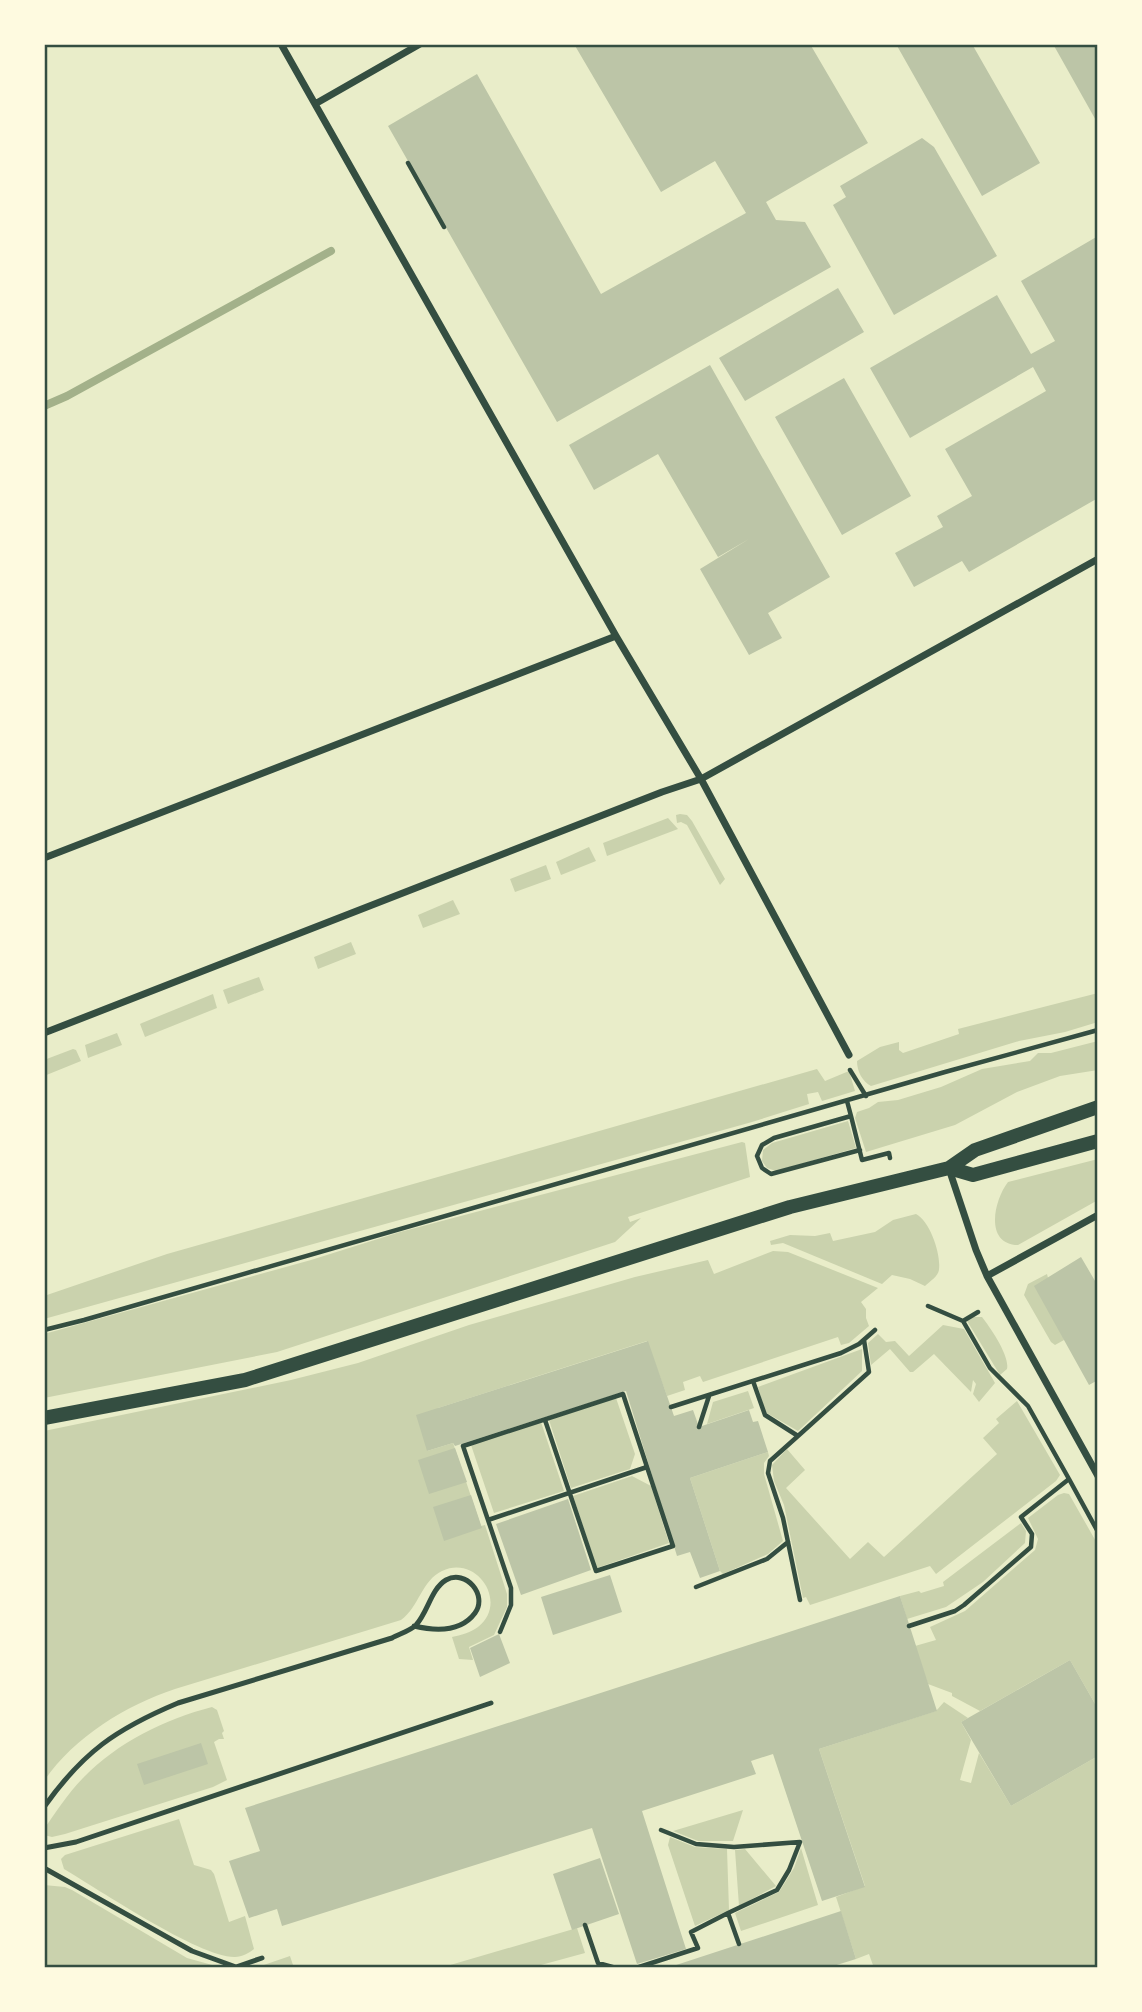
<svg xmlns="http://www.w3.org/2000/svg" width="1142" height="2012" font-family="Lato,sans-serif">
<style>
.green{fill:#cad2ad}
.lines{fill:none;stroke-linecap:round;stroke-linejoin:round}
.stream{stroke:#a3b18a;stroke-width:8}
.building{fill:#bcc5a7}
.path{stroke:#344e41;stroke-width:4.5}
.service{stroke:#344e41;stroke-width:5}
.minor{stroke:#344e41;stroke-width:7}
.secondary{stroke:#344e41;stroke-width:14}
.neatline{fill:none;stroke:#344e41;stroke-width:2.5}
</style>
<rect width="100%" height="100%" fill="#e9edc9"/>
<path class="green" d="M680 814 687 815 692 821 725 879 720 885 687 825 681 822 677 823 676 815Z
M668 818 678 829 607 856 603 843Z
M589 847 596 861 561 875 556 862Z
M546 865 551 879 515 892 510 879Z
M453 900 460 914 423 928 418 915Z
M351 942 356 954 318 969 314 957Z
M259 977 264 990 228 1004 223 990Z
M1098 993V1022L1065 1032 1019 1041 871 1086C862 1081 857 1071 857 1061L880 1047 899 1042V1050L903 1053 959 1034 958 1029Z
M213 994 217 1008 145 1037 140 1024 142 1023Z
M117 1033 122 1045 88 1058 85 1045Z
M1098 1041V1070L1060 1076 1017 1092 955 1125 866 1152 855 1118 857 1112 869 1108 878 1102 898 1100 941 1087 982 1069 1030 1061 1038 1053H1051Z
M73 1049 76 1050 81 1061 44 1076V1060Z
M817 1069 825 1081 849 1071 855 1091 822 1101 818 1092 807 1094 809 1104 752 1122 44 1319V1296L167 1254Z
M848 1121 856 1148 776 1171 767 1168 762 1161 763 1150 772 1143Z
M742 1142 745 1143 750 1177 628 1217 630 1222 641 1218 615 1242 277 1352 44 1398V1334L311 1260 400 1232Z
M1098 1159V1200L1018 1245C984 1244 994 1200 1008 1182Z
M916 1214C930 1221 941 1254 939 1269 939 1276 930 1281 925 1286L910 1279 892 1275 882 1284 783 1243 771 1245 770 1241 790 1235 815 1236 830 1233 833 1241 875 1232 893 1220Z
M773 1251 788 1252 878 1288 861 1302 866 1309V1318L869 1326 849 1343 841 1345 838 1337 703 1382 700 1376 683 1382 685 1390 667 1396 647 1341 438 1408 427 1451 453 1443 481 1526 485 1525 507 1594V1607L494 1635 469 1647 473 1660 459 1659 452 1637C461 1635 470 1633 478 1627 509 1603 477 1554 442 1571 422 1580 419 1607 401 1620L175 1689C126 1705 73 1738 44 1781V1431L291 1380 358 1363 469 1325 635 1277 708 1260 714 1274Z
M1047 1274 1064 1340 1055 1345 1051 1342 1024 1295 1028 1284Z
M973 1317H982C990 1327 1010 1356 1007 1369L1000 1375 967 1321Z
M943 1325 964 1329 995 1383 979 1402 973 1394 976 1384 973 1380 971 1392 934 1354 913 1372H910L890 1349 871 1365 868 1343 878 1334 886 1342 895 1341 909 1356Z
M862 1349V1371L798 1431 765 1412 758 1387Z
M748 1391 754 1408 707 1424 713 1402Z
M616 1398 635 1454 630 1469 571 1488 549 1420Z
M1017 1401 1060 1475 1056 1481 936 1574 930 1566 810 1605 806 1597 803 1598 784 1505 774 1481 772 1465 787 1449 805 1470 786 1488 850 1559 868 1542 884 1557 997 1454 983 1438 999 1423 996 1419Z
M541 1422 564 1491 494 1513 471 1445Z
M768 1452 769 1456 764 1463V1474L783 1541 768 1554 723 1574 720 1571 690 1478Z
M632 1476 651 1486 669 1543 597 1568 573 1496Z
M1064 1493 1069 1494 1098 1545V1709L1070 1660 980 1711 952 1696V1693L928 1684 915 1646 936 1640 930 1627 965 1611 1035 1550 1038 1539 1028 1518 1058 1495Z
M1021 1523 1026 1531 1025 1543 983 1582 946 1607 907 1619 900 1596 919 1591 921 1593 944 1586 943 1582Z
M944 1702 968 1718 961 1722 971 1740 960 1780 971 1783 979 1753 1011 1806 1098 1756V1968H874L869 1954 856 1959 836 1897 865 1886 819 1749 936 1711Z
M212 1707 217 1710 224 1731 222 1733 224 1739H219L214 1742 227 1780 213 1787 65 1834 52 1837 44 1835V1829C56 1812 68 1793 84 1777 117 1743 165 1719 212 1707Z
M743 1810 733 1841H698L673 1831Z
M179 1819 194 1865 211 1870 214 1874 229 1922 245 1916 254 1949C249 1953 242 1957 235 1957 200 1958 98 1889 64 1869L61 1859 65 1855Z
M670 1837 695 1847 727 1849 729 1910 695 1926 668 1845Z
M801 1848 818 1905 741 1931 735 1913 779 1892 794 1868Z
M745 1849 776 1886 739 1906 735 1850Z
M44 1885 65 1887 72 1890 187 1958 223 1968H44Z
M577 1928 585 1953 530 1968H440Z
M290 1956 294 1968H255Z"/>
<g class="lines">
<path class="stream" d="M44 406 67 396 331 251"/>
</g>
<path class="building" d="M574 44H810L868 143 766 202 776 220 805 222 831 267 557 422 388 126 477 74 601 294 746 213 715 161 661 192Z
M896 44H972L1040 163 982 196Z
M1053 44H1098V124Z
M922 138 934 147 997 256 894 315 833 205 846 197 840 186Z
M1098 236V498L969 572 962 561 914 587 895 553 943 527 937 516 972 496 945 449 1046 391 1033 367 910 438 870 368 997 295 1031 354 1055 341 1021 281Z
M838 288 864 332 745 401 719 358Z
M710 365 830 577 768 613 782 638 749 655 700 569 749 539 718 557 658 454 594 490 569 445Z
M844 378 911 496 842 535 775 417Z
M1081 1257 1098 1286V1380L1089 1385 1034 1286Z
M648 1341 674 1416 693 1410 699 1427 749 1410 753 1422 758 1421 768 1452 690 1478 720 1571 700 1578 690 1552 677 1556 626 1391 455 1446 453 1443 427 1451 416 1415Z
M455 1448 467 1482 429 1494 418 1460Z
M471 1495 482 1528 444 1541 433 1507Z
M568 1499 591 1570 521 1595 496 1524Z
M610 1575 622 1612 553 1635 541 1597Z
M900 1596 937 1711 819 1749 865 1887 822 1901 773 1754 751 1761 756 1774 642 1811 686 1949 637 1964 592 1828 282 1926 277 1909 249 1918 229 1861 260 1851 245 1808Z
M499 1634 510 1663 480 1677 470 1648Z
M1070 1660 1098 1709V1756L1011 1806 961 1722Z
M201 1743 208 1764 144 1785 137 1764Z
M600 1858 619 1914 572 1930 553 1874Z
M841 1911 856 1959 827 1968H667Z"/>
<g class="lines">
<path class="path" d="M408 163 444 227
M850 1070 866 1096
M847 1101 851 1116 774 1138 762 1145 757 1156 762 1168 771 1174 860 1150
M851 1116 862 1160 889 1153 890 1158
M928 1306 963 1321
M44 1330 84 1320 945 1072 1098 1030
M753 1381 765 1415 798 1436 869 1372 864 1340
M671 1407 841 1353 859 1344 875 1330
M699 1427 709 1396
M798 1436 770 1461 768 1473 783 1518 800 1600
M1069 1479 1098 1532
M488 1520 647 1467
M696 1587 767 1559 788 1542
M909 1626 955 1611 964 1605 1031 1547 1032 1534 1021 1517 1069 1479 1028 1406 990 1368 963 1321 978 1312
M500 1632 511 1605V1588L463 1446 623 1394 673 1546 596 1571 545 1420
M661 1830 696 1844 734 1847 800 1842 789 1870 777 1890 728 1913
M585 1925 598 1963 616 1968
M636 1968 698 1948 691 1932 728 1913 739 1944"/>
<path class="service" d="M44 1807C83 1752 116 1729 178 1703L392 1638C399 1634 410 1631 416 1625 428 1612 431 1589 446 1580 466 1569 488 1595 475 1613 461 1632 435 1631 414 1626
M44 1848 76 1842 491 1703
M44 1868 192 1951 236 1967 262 1958"/>
<path class="minor" d="M281 44 616 636 701 779 849 1055
M315 104 420 44
M44 858 616 636
M44 1033 662 792 701 779 1098 559
M949 1169 976 1250 987 1276 1098 1476
M987 1276 1098 1215"/>
<path class="secondary" d="M949 1168 973 1175 1098 1141
M44 1418 245 1380 790 1207 949 1168 975 1150 1098 1107"/>
</g>
<rect width="1142" height="2012" fill="none" stroke="#fefae0" stroke-width="91"/>
<rect x="46" y="46" width="1050" height="1920" class="neatline"/>
</svg>
